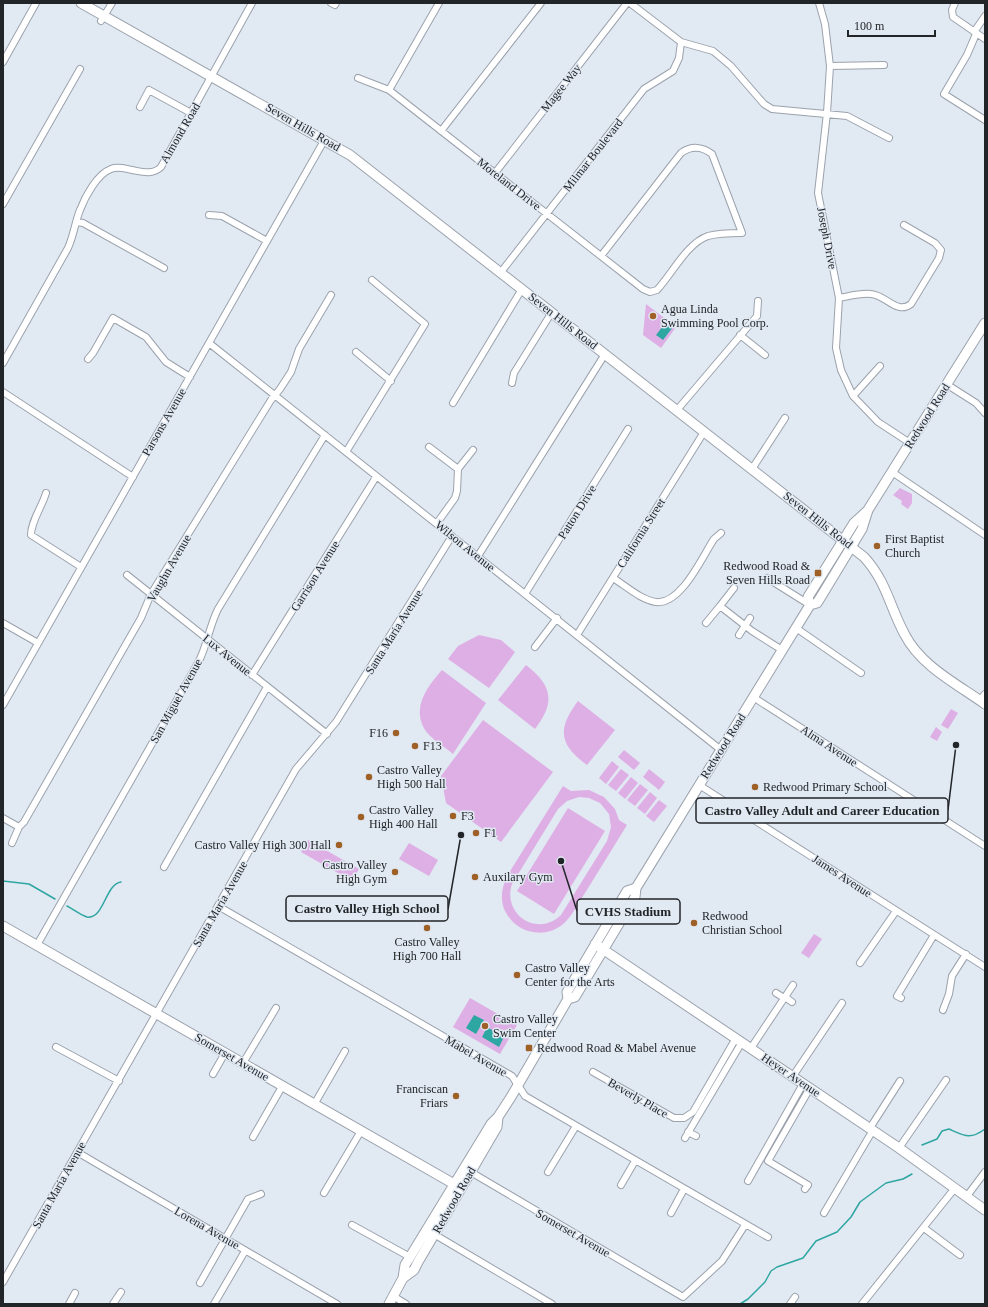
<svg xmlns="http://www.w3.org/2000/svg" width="988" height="1307" font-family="'Times New Roman',serif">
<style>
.green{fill:#deafe4;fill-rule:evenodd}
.water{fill:#2ea6a2}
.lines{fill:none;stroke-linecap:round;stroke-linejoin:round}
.stream{stroke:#2ea6a2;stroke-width:1.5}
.street-casing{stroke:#9ba2ac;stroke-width:8}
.secondary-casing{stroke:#9ba2ac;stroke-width:11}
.street{stroke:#fff;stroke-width:6}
.secondary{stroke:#fff;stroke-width:9}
.poi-dot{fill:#9e6026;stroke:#e1e9f3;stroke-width:1.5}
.labels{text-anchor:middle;stroke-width:3;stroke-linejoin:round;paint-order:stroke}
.street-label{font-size:12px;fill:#222528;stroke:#e1e9f3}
.poi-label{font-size:12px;fill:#222528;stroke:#e1e9f3;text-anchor:start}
.leader{fill:none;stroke:#222528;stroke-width:1.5}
.callout-dot{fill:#222528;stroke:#e1e9f3;stroke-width:1.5}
.callout{fill:#e1e9f3;stroke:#222528;stroke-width:1.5}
.callout-label{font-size:13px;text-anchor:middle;font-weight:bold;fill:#222528}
</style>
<rect width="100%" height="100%" fill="#e1e9f3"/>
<path class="green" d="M646 304 676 327 661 348 643 335Z
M900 488 912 494V503L908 509 901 504 902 501 893 495Z
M479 635 501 640 515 652 489 688 448 659 458 646Z
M526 665C552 685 556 702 535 729L498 700Z
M442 670 486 703 453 754C445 747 431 739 425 730 411 707 428 686 442 670Z
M578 701 615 730 587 765C559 745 557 729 578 701Z
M951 709 958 713 948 729 941 725Z
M483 720 553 772 501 842 446 803 441 776Z
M936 727 942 732 937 741 930 737Z
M624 750 640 763 634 770 618 757Z
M612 761 619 767 606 784 599 778Z
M621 769 629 775 616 791 608 785Z
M649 769 665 782 659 790 643 777Z
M631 777 638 783 625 799 618 793Z
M640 784 648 790 635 806 627 800Z
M563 786 571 791 589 790 604 797 615 809 619 820 627 825C613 848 599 870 585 893 578 903 572 917 562 925 545 938 520 934 508 916 499 904 501 889 507 876ZM579 797 589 798 600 803 609 814 611 827 607 841 561 915C537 938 502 914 512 884L558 809 567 801Z
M650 792 657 798 645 814 637 808Z
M659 800 667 806 654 822 646 816Z
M568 808 605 831 554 914 517 891Z
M308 840 359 869 352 881 301 852Z
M409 843 438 860 429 876 399 859Z
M814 934 822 939 809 958 801 953Z
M470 998 517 1025 500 1054 453 1027Z"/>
<path class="water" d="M666 322 673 327 663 340 656 335Z
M474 1015 484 1020 476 1034 466 1028Z
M487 1027 504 1037 499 1047 482 1037Z"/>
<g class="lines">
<path class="stream" d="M3 881 29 884 55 899
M67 906C73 909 80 915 87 917 104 920 105 884 121 882
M922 1145 937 1139 942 1131 949 1129C965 1136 970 1140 985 1129
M740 1304 748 1299 765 1282 771 1271 777 1267 803 1258 816 1241 837 1232 851 1217 860 1202 886 1183 903 1179 912 1174"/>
<g class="street-casing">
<path id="street" d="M331 3 335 5 336 3
M630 3 681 42 713 51 731 66 764 104 772 109 847 116 889 138
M819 3 825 24 830 66 827 113 818 193 839 298 836 348 841 370 853 396 878 422 910 443
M955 3 952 10 953 17 985 39
M101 21 112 3
M974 32 985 16
M976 34 967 55 944 94 985 120
M3 62 36 3
M830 66 884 65
M358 78 389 90 643 289 650 292 657 290C672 274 687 243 708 236 719 233 731 233 742 233L712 154C703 147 692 145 681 153L601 256
M389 90 439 3
M140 107 149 90 191 113
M441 131 541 3
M495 173 627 3
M3 204 80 69
M209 215 222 216 267 241
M77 222 83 223 164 268
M501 272 644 89 673 71 679 58 681 42
M839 298C850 296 860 293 871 294 886 295 897 315 911 304L939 258 941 250 935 243 904 225
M740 335 765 355
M209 343 721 750
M356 352 391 381
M88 359 93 353 113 318 146 337 166 362 190 377
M3 363 68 248C74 235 75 222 80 210 85 197 97 174 111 169 118 166 126 169 132 170 143 172 153 175 161 167L252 3
M512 383 514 373 552 312
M946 384 976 403 985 413
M3 392 133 477
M853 396 880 366
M453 403 522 289
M677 410 757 316 758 301
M429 447 458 469
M346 452 425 324 372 280
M752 469 785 418
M892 472 985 535
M46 493C42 507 31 521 31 535L81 567
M437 523 455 498 457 491 458 469 473 450
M478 556 605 354
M127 575 327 734
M613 578C626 586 641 600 656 602 681 605 702 557 714 539L721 533
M767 578 810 605
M525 594 628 429
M720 606 734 588
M3 623 38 643
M706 623 720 606 752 631 782 650
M796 628 861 673
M577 635 704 432
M739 635 750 618
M535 647 557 618
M252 675 376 477
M753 697 985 846
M980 700 985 694
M3 705 325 139
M699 785 985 967
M3 818 19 827
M12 843 19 827 24 822 141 618 151 594 271 400 280 389 291 372 299 349 331 295
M164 867 267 687
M218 906 512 1076 525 1096 768 1237
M37 945 198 663C207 646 209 627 218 609L325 435
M860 963 896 911
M776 993 784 998
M785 997 792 1002
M901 998 897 996 934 935
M943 1010 949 994 952 976 966 954
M56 1047 119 1081
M751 1048 793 985
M243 1063 276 1008
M593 1072 674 1118H684L693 1112 736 1038
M213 1074 225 1053
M793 1076 842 1003
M315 1103 345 1051
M870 1128 900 1081
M688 1132 696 1136
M253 1137 283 1085
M685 1138 742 1042
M899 1148 946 1080
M77 1152 337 1304
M469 1171 683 1297 722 1261 745 1225
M548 1172 576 1126
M748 1181 803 1084
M621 1185 635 1161
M805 1189 808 1185 768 1161 810 1088
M324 1193 361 1131
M967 1196 985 1172
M671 1213 684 1189
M824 1213 873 1130
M352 1225 410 1257
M924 1228 960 1255
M432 1233 552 1304
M3 1282 296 769 336 722 452 536
M200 1283 248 1199 261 1194
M393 1296 406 1304
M69 1304 75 1293
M113 1304 121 1292
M214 1304 245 1251
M790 1304 795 1297
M862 1304 955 1188"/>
</g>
<g class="secondary-casing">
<path id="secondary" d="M81 3 350 155 864 557C887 582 890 608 905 635 921 666 957 684 985 704
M810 605 808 597 854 523 867 511
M3 926 461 1188
M595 944 899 1148 985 1210
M568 999 567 992 627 891 636 888
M403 1278 414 1270 418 1262 497 1127 498 1117
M389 1304 403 1278 405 1265 410 1257 491 1124 498 1117 511 1097 568 999 575 997 635 897 636 888 810 605 817 603 822 595 862 529 868 510 985 323"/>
</g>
<use href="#street" class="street"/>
<use href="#secondary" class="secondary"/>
</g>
<g class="poi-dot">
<circle cx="653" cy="316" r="4"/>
<circle cx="877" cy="546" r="4"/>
<rect x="814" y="569" width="8" height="8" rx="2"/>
<circle cx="396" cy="733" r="4"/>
<circle cx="415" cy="746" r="4"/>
<circle cx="369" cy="777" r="4"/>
<circle cx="755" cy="787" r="4"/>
<circle cx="453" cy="816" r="4"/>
<circle cx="361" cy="817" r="4"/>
<circle cx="476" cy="833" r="4"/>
<circle cx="339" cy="845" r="4"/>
<circle cx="395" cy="872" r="4"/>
<circle cx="475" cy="877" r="4"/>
<circle cx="694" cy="923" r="4"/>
<circle cx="427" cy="928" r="4"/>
<circle cx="517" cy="975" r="4"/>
<circle cx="485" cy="1026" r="4"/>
<rect x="525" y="1044" width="8" height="8" rx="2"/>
<circle cx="456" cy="1096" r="4"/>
</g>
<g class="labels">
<g class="street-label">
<text transform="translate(561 88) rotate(-52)" y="4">Magee Way</text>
<text transform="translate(303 127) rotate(30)" y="4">Seven Hills Road</text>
<text transform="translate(180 133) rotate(-60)" y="4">Almond Road</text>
<text transform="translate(593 155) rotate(-52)" y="4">Milmar Boulevard</text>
<text transform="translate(509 184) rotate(38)" y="4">Moreland Drive</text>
<text transform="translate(827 238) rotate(79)" y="4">Joseph Drive</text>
<text transform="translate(563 321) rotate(38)" y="4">Seven Hills Road</text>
<text transform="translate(927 416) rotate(-58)" y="4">Redwood Road</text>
<text transform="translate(164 422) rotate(-60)" y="4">Parsons Avenue</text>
<text transform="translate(577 512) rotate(-58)" y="4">Patton Drive</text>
<text transform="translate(818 520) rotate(38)" y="4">Seven Hills Road</text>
<text transform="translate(641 533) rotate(-58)" y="4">California Street</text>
<text transform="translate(465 546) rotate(39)" y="4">Wilson Avenue</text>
<text transform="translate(169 568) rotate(-60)" y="4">Vaughn Avenue</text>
<text transform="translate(315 576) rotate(-58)" y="4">Garrison Avenue</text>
<text transform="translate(394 632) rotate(-58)" y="4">Santa Maria Avenue</text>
<text transform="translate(227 655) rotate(39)" y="4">Lux Avenue</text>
<text transform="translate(176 701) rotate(-61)" y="4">San Miguel Avenue</text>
<text transform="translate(723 746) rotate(-58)" y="4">Redwood Road</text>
<text transform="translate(829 746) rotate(33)" y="4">Alma Avenue</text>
<text transform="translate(842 876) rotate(33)" y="4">James Avenue</text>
<text transform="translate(220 904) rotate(-60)" y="4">Santa Maria Avenue</text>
<text transform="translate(476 1056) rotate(30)" y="4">Mabel Avenue</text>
<text transform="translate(232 1057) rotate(30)" y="4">Somerset Avenue</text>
<text transform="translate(791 1075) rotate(34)" y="4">Heyer Avenue</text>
<text transform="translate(638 1098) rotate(30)" y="4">Beverly Place</text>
<text transform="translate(59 1185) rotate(-61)" y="4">Santa Maria Avenue</text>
<text transform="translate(454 1200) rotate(-60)" y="4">Redwood Road</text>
<text transform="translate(207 1228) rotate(30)" y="4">Lorena Avenue</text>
<text transform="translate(573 1233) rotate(30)" y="4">Somerset Avenue</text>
</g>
<g class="poi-label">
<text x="661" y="313">Agua Linda<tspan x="661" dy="14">Swimming Pool Corp.</tspan></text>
<text x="885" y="543">First Baptist<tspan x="885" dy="14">Church</tspan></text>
<text x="810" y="570" text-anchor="end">Redwood Road &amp;<tspan x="810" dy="14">Seven Hills Road</tspan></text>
<text x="388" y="737" text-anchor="end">F16</text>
<text x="423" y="750">F13</text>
<text x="377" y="774">Castro Valley<tspan x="377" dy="14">High 500 Hall</tspan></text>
<text x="763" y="791">Redwood Primary School</text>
<text x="369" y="814">Castro Valley<tspan x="369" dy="14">High 400 Hall</tspan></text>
<text x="461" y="820">F3</text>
<text x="484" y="837">F1</text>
<text x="331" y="849" text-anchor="end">Castro Valley High 300 Hall</text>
<text x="387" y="869" text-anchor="end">Castro Valley<tspan x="387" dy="14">High Gym</tspan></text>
<text x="483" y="881">Auxilary Gym</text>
<text x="702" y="920">Redwood<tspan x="702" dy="14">Christian School</tspan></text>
<text x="427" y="946" text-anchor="middle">Castro Valley<tspan x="427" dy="14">High 700 Hall</tspan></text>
<text x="525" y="972">Castro Valley<tspan x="525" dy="14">Center for the Arts</tspan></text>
<text x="493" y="1023">Castro Valley<tspan x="493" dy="14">Swim Center</tspan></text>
<text x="537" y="1052">Redwood Road &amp; Mabel Avenue</text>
<text x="448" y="1093" text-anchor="end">Franciscan<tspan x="448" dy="14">Friars</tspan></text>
</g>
</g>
<path class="leader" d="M956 745L948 810M461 835L448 909M561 861L577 911"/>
<g class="callout-dot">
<circle cx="956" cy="745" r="4"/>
<circle cx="461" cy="835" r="4"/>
<circle cx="561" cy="861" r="4"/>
</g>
<g class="callout">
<rect x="696" y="798" width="252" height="25" rx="4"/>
<rect x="286" y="896" width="162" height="25" rx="4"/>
<rect x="577" y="899" width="103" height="25" rx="4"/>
</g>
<g class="callout-label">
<text x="822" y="815">Castro Valley Adult and Career Education</text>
<text x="367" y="913">Castro Valley High School</text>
<text x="628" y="916">CVHS Stadium</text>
</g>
<rect width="988" height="1307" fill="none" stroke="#222528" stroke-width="8"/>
<path d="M848 30v6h87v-6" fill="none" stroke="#222528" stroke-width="2"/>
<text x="854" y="30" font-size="12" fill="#222528" stroke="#e1e9f3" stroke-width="3" paint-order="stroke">100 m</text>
</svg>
